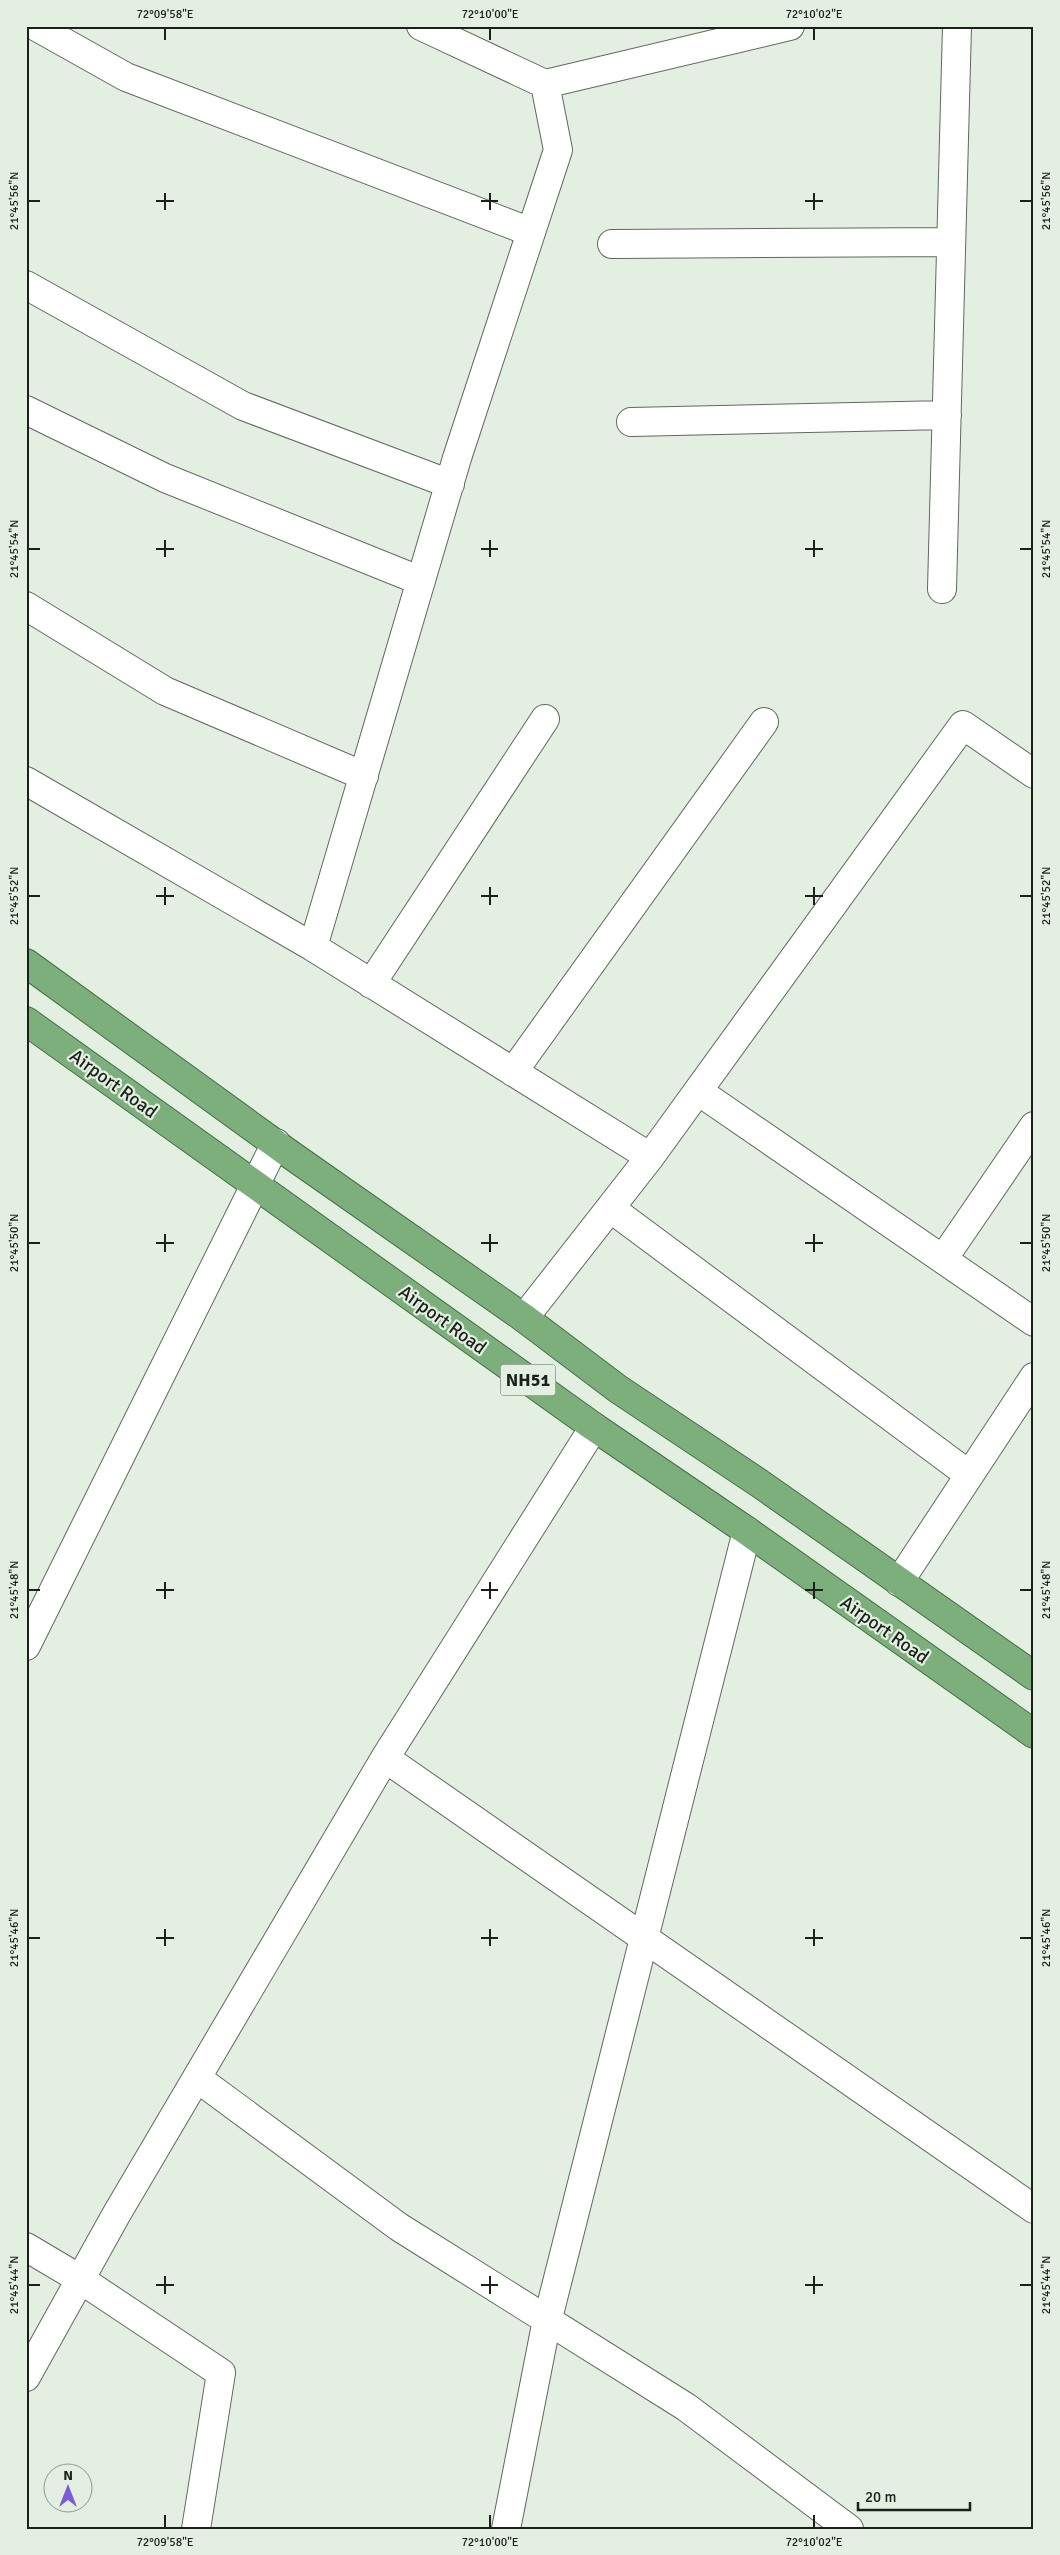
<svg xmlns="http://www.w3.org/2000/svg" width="1060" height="2555" font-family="Signika,sans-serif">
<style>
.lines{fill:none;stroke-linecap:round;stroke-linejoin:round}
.minor-casing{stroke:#5f6a5e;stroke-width:30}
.trunk-casing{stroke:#457045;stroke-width:30}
.minor{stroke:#fff;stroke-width:28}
.trunk{stroke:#7caf7c;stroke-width:28}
.ticks{fill:none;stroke:#1b201b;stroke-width:2}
.labels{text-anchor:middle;stroke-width:4.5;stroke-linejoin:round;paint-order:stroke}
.shield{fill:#e2efe1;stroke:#575e56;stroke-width:1}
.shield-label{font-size:18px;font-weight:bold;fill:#1b201b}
.street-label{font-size:19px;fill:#1b201b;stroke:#e2efe1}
.neatline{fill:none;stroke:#1b201b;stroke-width:2}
.ticks-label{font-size:12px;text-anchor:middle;fill:#1b201b}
</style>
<rect width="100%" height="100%" fill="#e2efe1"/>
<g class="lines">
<g class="minor-casing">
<path id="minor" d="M35 26 126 77 531 232
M545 84 790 26
M612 244 951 242
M26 285 243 406 450 484
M26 410 165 478 421 581
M631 422 947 415
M942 589 957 26
M26 606 165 691 364 776
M26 781 313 947 457 458 558 150 545 84 421 26
M313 947 650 1157 524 1318
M371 984 545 719
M513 1072 764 722
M698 1091 1034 1322
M650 1157 963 725 1034 774
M610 1208 968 1474
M943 1259 1034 1126
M899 1582 1034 1377
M26 1646 276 1143
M385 1758 1034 2209
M197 2078 399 2227 686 2407 849 2529
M26 2247 80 2279 221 2373 196 2529
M26 2377 116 2215 385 1758 594 1427
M506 2529 545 2330 747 1531"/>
</g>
<g class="trunk-casing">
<path id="trunk" d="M26 963 291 1155 524 1318 618 1389 759 1483 1034 1676
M26 1021 594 1427 747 1531 1034 1734"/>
</g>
<use href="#minor" class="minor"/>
<use href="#trunk" class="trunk"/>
</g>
<path class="ticks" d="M165 28V40M490 28V40M814 28V40M165 193V210M490 193V210M814 193V210M28 201H40M156 201H174M481 201H498M805 201H823M1020 201H1032M165 540V557M490 540V557M814 540V557M28 549H40M156 549H174M481 549H498M805 549H823M1020 549H1032M165 887V905M490 887V905M814 887V905M28 896H40M156 896H174M481 896H498M805 896H823M1020 896H1032M165 1234V1252M490 1234V1252M814 1234V1252M28 1243H40M156 1243H174M481 1243H498M805 1243H823M1020 1243H1032M165 1582V1599M490 1582V1599M814 1582V1599M28 1590H40M156 1590H174M481 1590H498M805 1590H823M1020 1590H1032M165 1929V1946M490 1929V1946M814 1929V1946M28 1938H40M156 1938H174M481 1938H498M805 1938H823M1020 1938H1032M165 2276V2294M490 2276V2294M814 2276V2294M28 2285H40M156 2285H174M481 2285H498M805 2285H823M1020 2285H1032M165 2515V2528M490 2515V2528M814 2515V2528"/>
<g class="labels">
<rect class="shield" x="500.5" y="1364.5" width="55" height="31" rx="4"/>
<g class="shield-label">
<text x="528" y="1386">NH51</text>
</g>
<g class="street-label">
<text transform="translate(114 1083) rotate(36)" y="7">Airport Road</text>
<text transform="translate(443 1319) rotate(36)" y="7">Airport Road</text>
<text transform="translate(885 1629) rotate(35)" y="7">Airport Road</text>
</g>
</g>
<rect width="1060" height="2555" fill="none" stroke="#e2efe1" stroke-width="55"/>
<g transform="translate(68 2488)"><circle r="24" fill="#e2efe1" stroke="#929c92"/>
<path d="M0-4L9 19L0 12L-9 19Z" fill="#7a5cd6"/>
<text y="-8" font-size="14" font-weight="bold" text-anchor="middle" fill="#1b201b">N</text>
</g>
<path d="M858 2502v8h112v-8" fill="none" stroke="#1b201b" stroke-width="2.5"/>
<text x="865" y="2502" font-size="15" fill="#1b201b" stroke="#e2efe1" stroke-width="4" paint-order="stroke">20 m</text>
<rect x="28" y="28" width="1004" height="2500" class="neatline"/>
<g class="ticks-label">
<text x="165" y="18">72°09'58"E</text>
<text x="490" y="18">72°10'00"E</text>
<text x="814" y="18">72°10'02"E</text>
<text transform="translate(14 201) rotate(-90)" y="4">21°45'56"N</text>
<text transform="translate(1046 201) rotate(-90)" y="4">21°45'56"N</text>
<text transform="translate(14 549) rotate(-90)" y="4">21°45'54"N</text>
<text transform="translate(1046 549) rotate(-90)" y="4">21°45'54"N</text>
<text transform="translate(14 896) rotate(-90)" y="4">21°45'52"N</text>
<text transform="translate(1046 896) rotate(-90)" y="4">21°45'52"N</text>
<text transform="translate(14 1243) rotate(-90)" y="4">21°45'50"N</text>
<text transform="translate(1046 1243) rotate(-90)" y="4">21°45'50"N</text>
<text transform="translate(14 1590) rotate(-90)" y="4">21°45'48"N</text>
<text transform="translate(1046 1590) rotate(-90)" y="4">21°45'48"N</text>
<text transform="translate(14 1938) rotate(-90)" y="4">21°45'46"N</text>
<text transform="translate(1046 1938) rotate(-90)" y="4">21°45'46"N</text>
<text transform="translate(14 2285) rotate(-90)" y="4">21°45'44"N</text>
<text transform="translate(1046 2285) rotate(-90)" y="4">21°45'44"N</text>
<text x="165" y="2546">72°09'58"E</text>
<text x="490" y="2546">72°10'00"E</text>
<text x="814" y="2546">72°10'02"E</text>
</g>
</svg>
